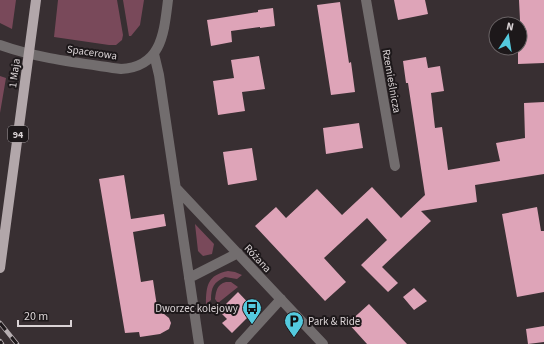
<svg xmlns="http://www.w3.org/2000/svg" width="544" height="344" font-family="'Source Sans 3',sans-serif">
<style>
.green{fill:#79495a}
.building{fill:#dea4b8}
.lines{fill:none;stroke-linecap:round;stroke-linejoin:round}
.minor{stroke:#726d6e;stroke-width:10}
.rail-casing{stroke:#b7afb2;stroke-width:4.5}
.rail{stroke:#1d181a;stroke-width:3;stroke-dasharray:9;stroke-linecap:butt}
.major-bridge{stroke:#b2a7aa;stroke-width:10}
.labels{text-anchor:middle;stroke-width:4;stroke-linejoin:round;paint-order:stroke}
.shield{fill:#1d181a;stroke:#a19b9d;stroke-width:1}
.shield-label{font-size:10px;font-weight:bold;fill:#dad3d5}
.street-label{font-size:11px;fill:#dad3d5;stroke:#1d181a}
.poi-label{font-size:11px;fill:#dad3d5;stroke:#1d181a;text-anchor:end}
</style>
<rect width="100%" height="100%" fill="#382f32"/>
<path class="green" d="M0 0H16L12 29 0 23Z
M58 0H117L123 35 122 40 116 45H109L54 37Z
M123 0H144L140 25 131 36H129Z
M0 76 6 78 0 113Z
M195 224 214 244 212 254 203 256 198 251Z
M228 271 235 272 242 275 237 279 225 277C214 282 211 287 211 300L206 304C206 285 208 275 228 271Z
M226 282H231L238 287 218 303 215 299C216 291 217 284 226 282Z"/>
<path class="building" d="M394 0H425L428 14 398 20Z
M519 0H544V63L518 64V48H520V40H521Z
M340 2 349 63 351 62 355 92 331 95 317 5Z
M273 8 275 26 260 28V27L231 31 232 42 211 46 207 20 258 12V10Z
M259 56 265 89 242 92 245 111 218 115 213 81 234 78 231 60Z
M426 57 428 68 440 66 444 91 431 93 435 128 442 127 448 170 500 161 496 143 525 138 524 103 544 102V174L475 185 477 202 421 211 431 221 382 267 398 283 388 292 361 265 387 240 367 218 324 258 346 282 325 301 255 226 276 207 286 218 317 189 342 215 372 187 401 218 425 195 408 83H406L403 61Z
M359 123 363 148 326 154 323 128Z
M252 148 257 180 228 185 223 152Z
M124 175 131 219 164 214 166 226 133 232 141 282 153 280 158 313 164 314 169 318 171 323 169 329 160 334 140 337 139 332 125 333 99 179Z
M537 207 541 231H544V292L517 297 502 214Z
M414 288 427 301 414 310 403 297Z
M238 292 255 310 232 333 222 323 227 319 219 311Z
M369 304 407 344H367L348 323Z
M544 326V342L528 344 526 329Z"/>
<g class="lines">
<path class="minor" d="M366 0 395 166
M0 45C39 59 80 63 121 69 162 67 164 32 168 0
M154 54 159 75 199 344
M176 188 323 344
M189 278 238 253
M240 344 281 299"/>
<g class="rail-casing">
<path id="rail" d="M0 323 17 344
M0 341 2 344"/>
</g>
<use href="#rail" class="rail"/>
<path class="major-bridge" d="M0 268 36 0"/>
</g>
<defs>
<g id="bus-pin" transform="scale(1)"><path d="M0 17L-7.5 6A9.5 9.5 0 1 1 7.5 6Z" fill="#54cade" stroke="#1d181a"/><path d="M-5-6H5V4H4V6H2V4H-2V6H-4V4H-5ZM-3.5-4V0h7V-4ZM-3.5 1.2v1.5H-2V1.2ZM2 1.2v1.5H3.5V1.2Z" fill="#111"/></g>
<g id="parking-pin" transform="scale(1)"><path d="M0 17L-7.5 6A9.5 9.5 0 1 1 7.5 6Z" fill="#54cade" stroke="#1d181a"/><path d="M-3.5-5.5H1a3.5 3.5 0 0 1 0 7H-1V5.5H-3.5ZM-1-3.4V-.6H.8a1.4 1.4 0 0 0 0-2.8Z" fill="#111"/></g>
</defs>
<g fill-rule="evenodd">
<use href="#bus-pin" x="252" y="308"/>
<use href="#parking-pin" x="294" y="321"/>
</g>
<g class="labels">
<rect class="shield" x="8" y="126" width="20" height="16" rx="3"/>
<g class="shield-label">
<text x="18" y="138">94</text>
</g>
<g class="street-label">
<text transform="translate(92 52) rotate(8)" y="4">Spacerowa</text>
<text transform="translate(14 73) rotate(-82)" y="4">1 Maja</text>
<text transform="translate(392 81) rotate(80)" y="4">Rzemieślnicza</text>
<text transform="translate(258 258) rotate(47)" y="4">Różana</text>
</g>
<g class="poi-label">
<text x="238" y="312">Dworzec kolejowy</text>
<text x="308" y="325" text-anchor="start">Park &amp; Ride</text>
</g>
</g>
<g transform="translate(508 36) rotate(12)"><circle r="19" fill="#1d181a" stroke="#696365"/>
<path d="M0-3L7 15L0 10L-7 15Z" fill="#54cade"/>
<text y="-6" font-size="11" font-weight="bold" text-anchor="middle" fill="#dad3d5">N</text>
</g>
<path d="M18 320v6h53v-6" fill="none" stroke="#dad3d5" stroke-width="2"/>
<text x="24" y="320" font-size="12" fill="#dad3d5" stroke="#1d181a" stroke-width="3" paint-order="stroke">20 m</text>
</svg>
